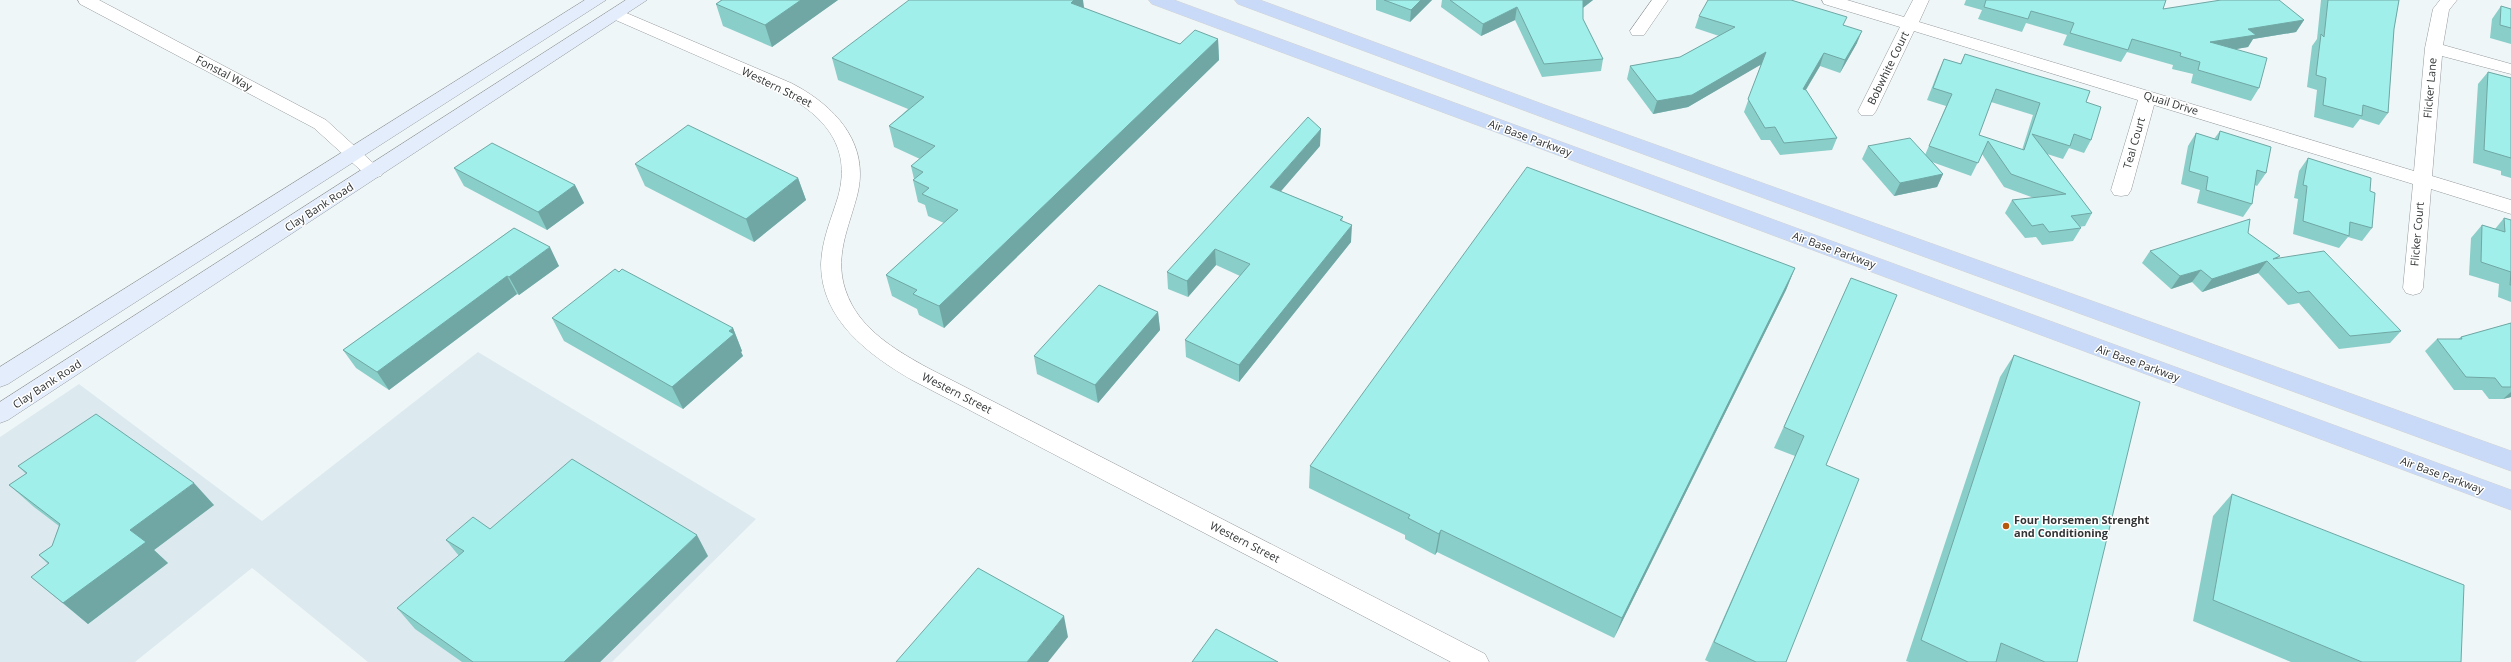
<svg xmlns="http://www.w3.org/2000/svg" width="2511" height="662" font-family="'Open Sans',sans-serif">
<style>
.built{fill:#dceaf0}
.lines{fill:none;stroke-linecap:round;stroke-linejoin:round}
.street-casing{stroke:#959a9d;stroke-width:1}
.secondary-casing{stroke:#959a9d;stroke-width:1}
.primary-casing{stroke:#d2d2d3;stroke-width:1}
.street{fill:#fff;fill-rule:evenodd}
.secondary{fill:#e4edfb;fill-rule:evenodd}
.primary{fill:#c8daf7;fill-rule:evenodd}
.wall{fill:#8acec9;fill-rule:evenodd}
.shaded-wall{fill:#70a7a4}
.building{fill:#a0efea;stroke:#70a7a4;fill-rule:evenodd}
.poi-dot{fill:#b7590b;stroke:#fff;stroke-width:1.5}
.labels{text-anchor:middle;stroke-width:3;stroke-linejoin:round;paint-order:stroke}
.street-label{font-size:11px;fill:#323435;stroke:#fff}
.poi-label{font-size:11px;font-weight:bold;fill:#323435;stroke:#fff;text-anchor:start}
</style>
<rect width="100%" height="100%" fill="#eff6f8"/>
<path class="built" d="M478 352 756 519 612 662H368L252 568 135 662H0V437L79 384 262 521Z"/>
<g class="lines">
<g class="street-casing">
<path id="street" d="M78 0H99L326 120 383 172 381 176 374 178 367 176 314 128 80 4Z
M1652 0H1668L1644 35H1632L1630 31Z
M1822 0H1847L1904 17 1913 0H1929L1919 22 2414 171 2425 48 2433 9 2440 0H2457L2449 10 2443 45 2511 64V74L2442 56 2432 176 2511 200V214L2431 189 2423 288 2420 293 2413 295 2406 293 2403 288 2413 184 2154 105 2131 190 2128 195 2121 196 2114 195 2111 190 2138 100 1914 31 1876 111 1873 115H1861L1858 111 1900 27 1824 4Z
M617 9 791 83C834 105 871 143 857 196 847 234 830 264 852 305 868 334 899 352 928 368L1485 654 1489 662H1451L912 380C869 355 821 320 821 264 822 239 831 220 838 197 853 144 821 113 778 91L611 18 609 14 611 10Z"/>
</g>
<g class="secondary-casing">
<path id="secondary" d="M585 0H606L8 384 0 387V367Z
M626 0H647L8 420 0 423V402Z"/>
</g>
<g class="primary-casing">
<path id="primary" d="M1149 0H1174L2511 490V510L1152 4Z
M1235 0H1260L1564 112 2511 451V471L1550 120 1238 4Z"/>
</g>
<use href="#street" class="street"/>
<use href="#secondary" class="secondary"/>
<use href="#primary" class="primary"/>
</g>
<path class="wall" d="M721 0H838L772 47 723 26 716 4Z
M1376 0H1432L1410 22 1376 10Z
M1442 0H1593L1583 8V19L1603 59 1601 71 1542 77 1515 20 1481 36 1441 7Z
M1966 0H2166L2163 9 2304 20 2296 32 2253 39 2248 47 2235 49 2259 88 2251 101 2191 83 2193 74 2172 69 2173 65 2127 52 2121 62 2063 45 2067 35 2026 23 2022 32 1978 19 1982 10 1964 5Z
M2321 0H2399L2394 29 2388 113 2379 125 2360 119 2353 128 2314 117 2317 90 2307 87 2312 46 2317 39Z
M2501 6 2511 9V44L2490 38 2492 19Z
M1084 8 1180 44 1218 39 1219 60 944 328 919 315 917 309 892 296 886 275 944 223 928 216 925 205 918 202 913 180 914 179 911 166 920 159 894 147 889 126 908 109 838 80 832 58Z
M1699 16 1844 25 1857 43 1840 73 1820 66 1806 90 1837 138 1832 150 1780 155 1770 140H1761L1744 112 1761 64 1688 107 1653 114 1627 79 1630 66 1680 57 1719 36 1695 28Z
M1965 54 2086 102 2091 140 2084 153 2069 148 2063 159 2047 154 2092 213 2085 226 2079 227 2081 228 2073 241 2042 245 2036 237 2025 238 2005 213 2012 200 2034 198 2004 187 1982 154 1971 176 1932 162 1943 174 1937 187 1894 196 1862 159 1868 146 1925 155 1946 106 1927 100 1938 72 1944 59 1960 64ZM1991 102 2033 115 2022 150 1979 135Z
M2488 72 2510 78 2511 77V178L2501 175V171L2473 163 2478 84Z
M2220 131 2266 173 2257 186 2255 185 2252 204 2243 217 2197 203 2200 190 2181 184 2188 146 2196 133 2214 139Z
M1320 146 1280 191 1343 217 1342 221 1351 242 1239 382 1186 357 1185 340 1240 276 1216 265 1188 297 1168 289 1167 272Z
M2308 158 2370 191 2372 228 2362 241 2348 237 2339 248 2293 234 2298 199 2294 198 2299 171Z
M635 164 798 178 806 200 754 242 645 186Z
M454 168 575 185 584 203 547 230 464 186Z
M2504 218 2511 220V302L2498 297 2499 284 2469 275 2471 238 2482 225 2495 229Z
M514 228 559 266 519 295 517 294 389 390 356 368 343 350Z
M2248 233 2279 258 2401 331 2390 343 2339 349 2299 303 2288 305 2258 273 2202 292 2192 282 2171 289 2142 263 2150 251Z
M1795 268 1786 290 1614 638 1437 552 1435 555 1405 539V535L1309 488 1310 466Z
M1851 278 1826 465 1786 662H1709L1705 660 1795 456 1774 448Z
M1158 312 1160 330 1098 403 1037 374 1034 356Z
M552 318 733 328 742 351 741 352 743 356 683 409 564 341Z
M2511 323V397L2503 399H2489L2482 390H2454L2425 351 2437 339H2458L2461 337Z
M2014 355 2077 662H1909L1906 661 2000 377Z
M18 466 214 505 154 550 168 563 88 624 31 577 48 564 39 555 52 546 59 526 34 507 9 485 26 474Z
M2232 494 2461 662H2291L2193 621 2213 516Z
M490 529 708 556 600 662H462L415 629 397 608 459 556 446 540Z"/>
<path class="shaded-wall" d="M801 0H838L772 47 765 25Z
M1074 0H1083L1085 14 1071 3Z
M1421 0H1432L1410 22 1411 10Z
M1582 0H1593L1580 10Z
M1517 7 1515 20 1481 36 1483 24Z
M2304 20 2296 32 2253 39 2248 47 2203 55 2210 42 2248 29Z
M1862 31 1857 43 1840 73 1845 60Z
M1218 39 1219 60 944 328 939 306Z
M1766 52 1762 64 1688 107 1653 114 1657 101Z
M1824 53 1820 66 1799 101 1803 89Z
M1321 129 1320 146 1270 204V187Z
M1943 174 1937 187 1894 196 1900 183Z
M798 178 806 200 754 242 746 219Z
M575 185 584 203 547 230 538 212Z
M1352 225 1351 242 1239 382V365Z
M550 247 559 266 519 295 509 277Z
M1215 249 1216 265 1188 297 1187 281Z
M2267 261 2258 273 2202 292 2212 279Z
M1795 268 1786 290 1614 638 1622 618Z
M2201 270 2192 282 2171 289 2180 276Z
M507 276 517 294 389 390 377 372Z
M1158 312 1160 330 1098 403 1095 385Z
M733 328 742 351 741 352 743 356 683 409 672 387Z
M2511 392V397L2503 399Z
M194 483 214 505 154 550 168 563 88 624 63 603 130 530Z
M1441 530 1437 552 1435 555 1439 534Z
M697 535 708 556 600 662H564Z
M1064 616 1068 637 1048 662H1027Z"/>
<path class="building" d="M722 0H801L765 25 716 4Z
M909 0H1074L1071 3 1180 44 1195 30 1218 39 939 306 913 294 917 290 886 275 958 210 922 194 929 188 913 180 923 172 911 166 935 146 889 126 924 97 832 58Z
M1384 0H1421L1411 10Z
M1450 0H1583V19L1603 59 1544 64 1517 7 1483 24Z
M1708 0H1791L1847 17 1843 25 1862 31 1845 60 1824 53 1803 89 1806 90 1837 138 1784 143 1775 127 1765 128 1748 99 1766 52 1692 95 1657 101 1630 66 1680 57 1735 27 1699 16Z
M1986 0H2166L2163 9 2221 0H2279L2304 20 2248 29 2256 35 2210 42 2267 58 2259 88 2198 70 2200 62 2180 56 2181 53 2132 39 2128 50 2070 33 2074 23 2031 11 2028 19 1984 7Z
M2328 0H2399L2394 29 2388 113 2363 105 2362 116 2323 105 2326 78 2316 75 2321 34 2324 37Z
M2501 6 2511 9V28L2500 25Z
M1965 54 2028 73 2090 91 2086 102 2101 107 2091 140 2074 134 2070 146 2032 134 2092 213 2071 216 2081 228 2049 232 2043 224 2032 226 2012 200 2066 194 2011 174 1988 141 1978 163 1929 146 1952 94 1933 88 1944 59 1961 64ZM1996 89 2040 103 2024 150 1979 135Z
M2488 72 2511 78V158L2484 150Z
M1308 117 1321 129 1270 187 1343 217 1340 220 1352 225 1239 365 1185 340 1250 264 1215 249 1187 281 1167 272Z
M688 125 798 178 746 219 635 164Z
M2220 131 2271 147 2266 173 2257 170 2252 204 2206 190 2208 177 2189 171 2196 133 2218 140Z
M1910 138 1943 174 1900 183 1868 146Z
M492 143 575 185 538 212 454 168Z
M2308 158 2371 178 2370 191 2375 193 2372 228 2350 222 2349 236 2303 221 2307 186 2303 185Z
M1527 167 1795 268 1622 618 1441 530 1439 534 1408 518 1410 515 1310 466Z
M2504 218 2511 220V285H2510L2511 272 2481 262 2482 225 2505 232Z
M2250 219 2248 233 2280 256 2273 259 2324 251 2401 331 2350 336 2309 291 2298 293 2267 261 2212 279 2201 270 2180 276 2150 251Z
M514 228 550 247 509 277 507 276 377 372 343 350Z
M615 269 619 272 622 269 733 328 729 331 734 334 672 387 552 318Z
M1851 278 1897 295 1826 465 1859 479 1786 662H1756L1714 642 1804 436 1784 427Z
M1099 285 1158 312 1095 385 1034 356Z
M2511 323V387H2502L2495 378 2466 377 2437 339H2462L2461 337Z
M2014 355 2140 402 2077 662H2045L2001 643 1996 662H1968L1921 640Z
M96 414 194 483 130 530 146 542 63 603 31 577 49 563 39 555 52 546 60 524 9 485 27 473 18 466Z
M572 459 697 535 564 662H473L397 608 464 551 446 540 473 517 490 529Z
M2232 494 2464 585 2461 662H2362L2213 600Z
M978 568 1064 616 1027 662H896Z
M1216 629 1278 662H1192Z"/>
<circle class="poi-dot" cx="2006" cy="526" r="4"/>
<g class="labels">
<g class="street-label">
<text transform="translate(1888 68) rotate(-64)" y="4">Bobwhite Court</text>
<text transform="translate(224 73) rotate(28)" y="4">Fonstal Way</text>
<text transform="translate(777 87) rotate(26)" y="4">Western Street</text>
<text transform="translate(2430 88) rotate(-85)" y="4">Flicker Lane</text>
<text transform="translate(2171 103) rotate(17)" y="4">Quail Drive</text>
<text transform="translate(1530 138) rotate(20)" y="4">Air Base Parkway</text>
<text transform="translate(2134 143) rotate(-74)" y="4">Teal Court</text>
<text transform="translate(319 207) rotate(-33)" y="4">Clay Bank Road</text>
<text transform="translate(2417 234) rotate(-85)" y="4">Flicker Court</text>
<text transform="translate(1834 250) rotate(20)" y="4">Air Base Parkway</text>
<text transform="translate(2138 363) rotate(20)" y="4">Air Base Parkway</text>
<text transform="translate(47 384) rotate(-33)" y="4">Clay Bank Road</text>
<text transform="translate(957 393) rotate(27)" y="4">Western Street</text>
<text transform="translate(2442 475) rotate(20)" y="4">Air Base Parkway</text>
<text transform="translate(1245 542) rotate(27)" y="4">Western Street</text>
</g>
<g class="poi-label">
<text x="2014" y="524">Four Horsemen Strenght<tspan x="2014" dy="13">and Conditioning</tspan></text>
</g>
</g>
</svg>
